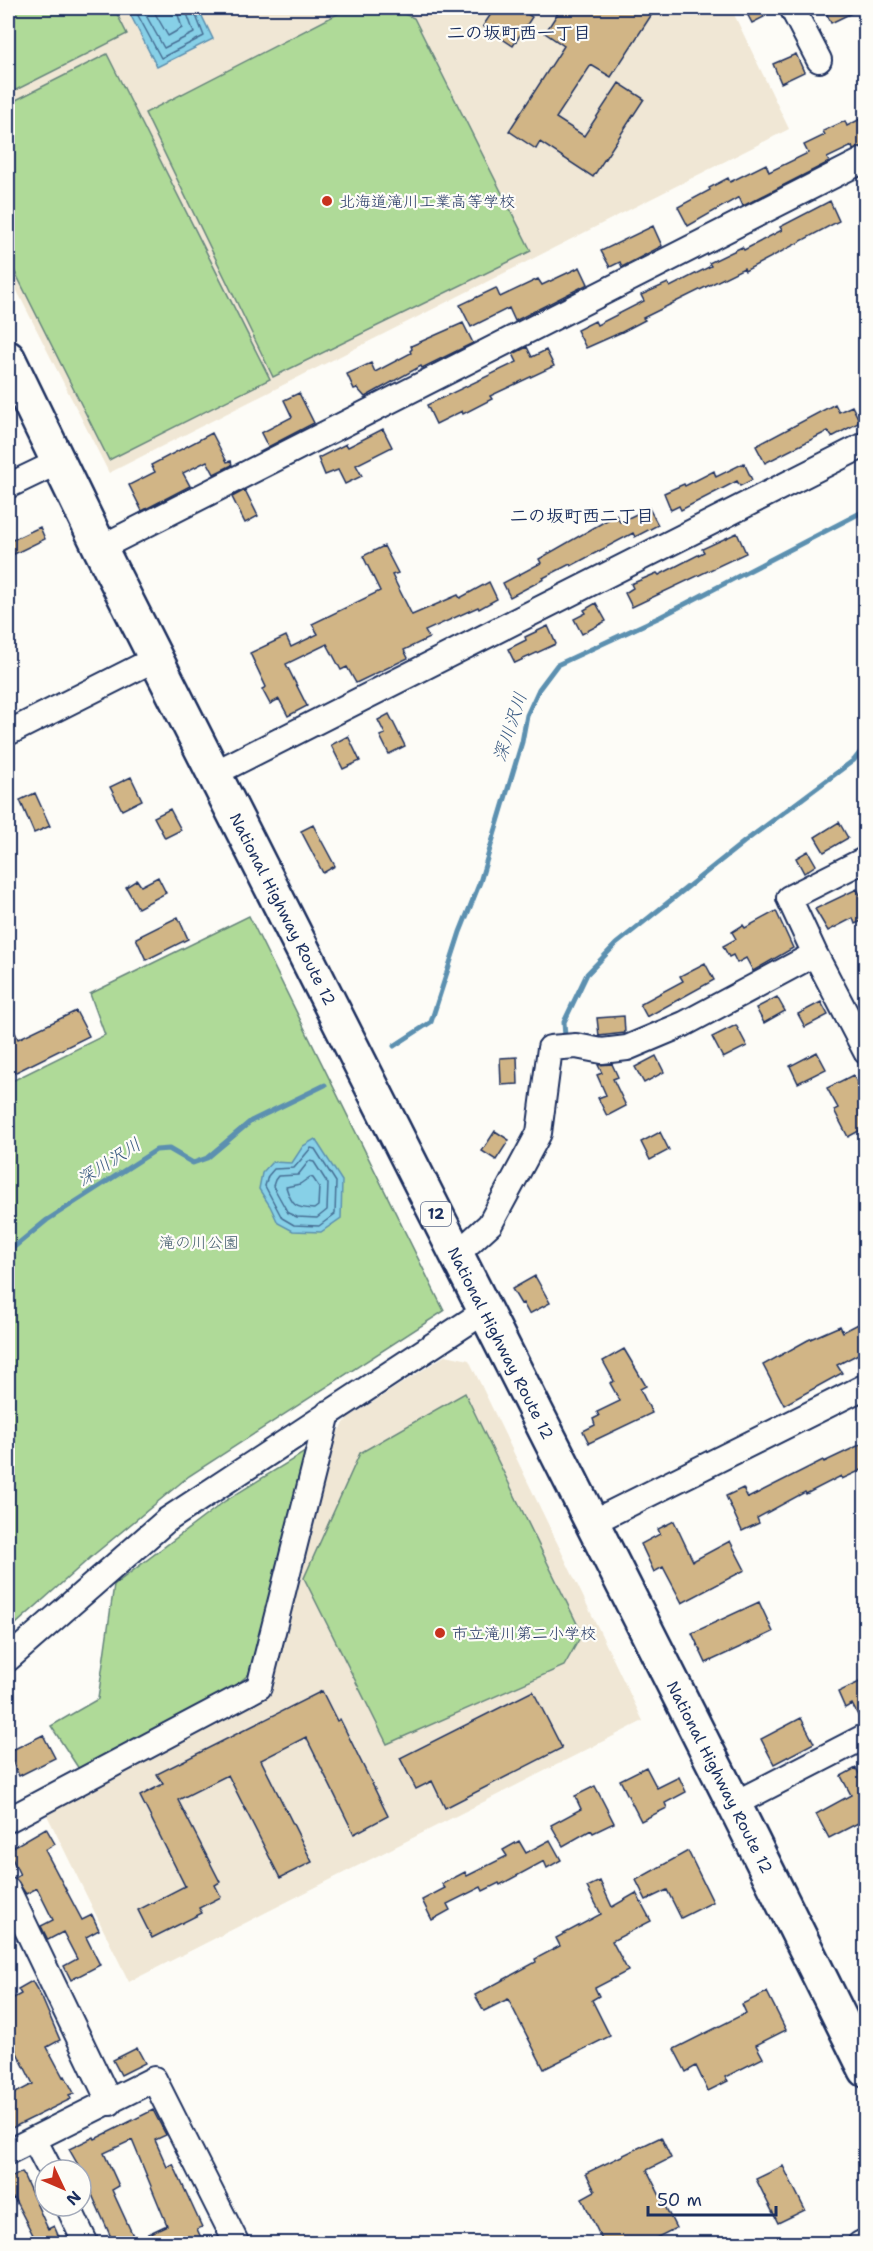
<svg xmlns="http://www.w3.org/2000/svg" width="873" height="2251" font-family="'Shantell Sans','Klee One',sans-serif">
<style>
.built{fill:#f0e7d5}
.green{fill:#afda98;stroke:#65847b;stroke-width:1.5}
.water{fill:#87d0e7;stroke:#5c90b0;stroke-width:1.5}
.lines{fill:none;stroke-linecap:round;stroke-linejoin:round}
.shore{stroke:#466f95;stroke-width:1.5}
.stream{stroke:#5c90b0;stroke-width:5}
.building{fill:#d1b586;stroke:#1b2f5e;stroke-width:1.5;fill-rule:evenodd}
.minor-casing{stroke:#1b2f5e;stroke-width:28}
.highway-casing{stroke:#1b2f5e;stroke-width:38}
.minor{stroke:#fdfcf7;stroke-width:24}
.highway{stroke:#fdfcf7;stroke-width:33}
.poi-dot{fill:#c8321e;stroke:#fdfcf7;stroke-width:2}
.labels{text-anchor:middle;stroke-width:4.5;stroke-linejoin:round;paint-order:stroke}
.shield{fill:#fdfcf7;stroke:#5f6c8c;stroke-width:1.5}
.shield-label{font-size:15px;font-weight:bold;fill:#1b2f5e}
.poi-label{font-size:16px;fill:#1b2f5e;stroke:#fdfcf7;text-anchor:start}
.street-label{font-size:16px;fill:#1b2f5e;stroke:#fdfcf7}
.park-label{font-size:16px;fill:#405a6c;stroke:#fdfcf7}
.neighbourhood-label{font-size:18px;font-weight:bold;fill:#1b2f5e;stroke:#fdfcf7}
.water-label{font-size:18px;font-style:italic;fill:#365780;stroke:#fdfcf7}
</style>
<rect width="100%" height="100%" fill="#fdfcf7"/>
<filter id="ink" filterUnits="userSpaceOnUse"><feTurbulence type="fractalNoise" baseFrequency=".0167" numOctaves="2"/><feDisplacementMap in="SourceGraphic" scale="12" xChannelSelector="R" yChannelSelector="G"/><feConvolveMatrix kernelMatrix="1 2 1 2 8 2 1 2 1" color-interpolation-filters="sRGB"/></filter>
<g filter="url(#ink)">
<path class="built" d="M8 8H731L789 129 109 473 8 273Z
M446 1355 469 1360 643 1721 129 1982 46 1813 267 1690 292 1577 336 1434 348 1418Z"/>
<path class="green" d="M8 8H114L127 34 8 94Z
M349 8H389L414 18 531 251 273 377 145 113Z
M107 54 270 379 109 460 8 258V104Z
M249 916 444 1311 189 1476 91 1557 8 1631V1083L105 1035 90 994Z
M465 1393 582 1634 564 1666 387 1744 304 1578 360 1453Z
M308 1450 249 1674 213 1705 79 1769 51 1726 98 1699 114 1585 225 1501Z"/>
<path class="water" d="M127 8H198L213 39 157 67Z
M315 1139 342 1181 341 1218 321 1232 293 1231 278 1223 270 1206 259 1189 262 1173 272 1162 292 1163 303 1146Z"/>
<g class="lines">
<path class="shore" d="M134 8 161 58 204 36 193 8
M142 8 164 48 194 33 185 8
M152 8 168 36 182 28 176 8
M311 1148 315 1149 336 1182 335 1214 319 1226 294 1225 282 1218 265 1186 268 1176 274 1169 294 1168Z
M309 1161 314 1162 328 1184 327 1210 317 1218 297 1217 288 1213 273 1186 275 1180 278 1176 298 1175Z
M310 1177 313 1178 319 1187 318 1206 314 1209C295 1208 292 1206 286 1187L300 1184Z"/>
<path class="stream" d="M565 1037 564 1022 587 974 616 944 744 842 854 760 866 745
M394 1046 431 1022 460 932 480 882 522 742 527 715 539 689 557 665 660 617 866 510
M8 1252 47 1220 156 1150 169 1149 193 1163 207 1158 251 1121 325 1085"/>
</g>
<path class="building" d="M495 8H518L532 17 513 46 483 26Z
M561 8H656L611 77 591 65 556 118 584 136 619 83 644 99 593 177 540 142 536 149 509 131 564 46 545 33Z
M744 8H760L764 17 752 23Z
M824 8H862L831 23Z
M796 54 804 72 781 83 773 64Z
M866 116V145L853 150 852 146 827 158 829 162 743 206 739 197 688 226 678 207 710 190 709 188 728 178 730 182 766 164 769 172 808 153 804 145 825 135 823 131 845 121 847 126Z
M830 201 839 221 745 271 744 268 643 318 645 320 622 332 586 348 577 330 595 321 597 325 644 301 641 295 668 283 670 287 711 266 709 263 742 247 744 250 782 230 780 227Z
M653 226 662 246 622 267 620 262 610 267 601 251Z
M580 267 588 284 515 321 509 308 471 327 460 305 496 288 500 297 538 279 542 285Z
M463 323 473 343 422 368 421 366 365 397 357 388 354 389 347 374 371 363 375 372 411 353 410 351 412 349 411 346Z
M527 347 532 357 546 350 554 366 490 396 492 399 463 414 462 411 436 424 427 405 517 362 513 354Z
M299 393 314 423 268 447 261 433 292 417 284 400Z
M835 404 839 412 852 406 860 422 832 437 828 431 765 463 756 446Z
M383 429 392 447 356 465 362 476 345 484 338 470 325 475 318 458 346 444 348 447Z
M212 433 227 462 231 461 232 465 214 474 207 461 183 473 190 486 142 511 129 485 155 472 151 465Z
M744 463 752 480 740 486 737 481 681 510 679 506 671 510 664 493 684 484 685 486 714 471 716 477Z
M245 490 258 516 245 523 232 497Z
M649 508 658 525 635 537 633 533 571 566 570 564 543 578 544 579 510 597 503 583 541 563 539 559 616 515 620 522Z
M40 527 45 539 8 557V542Z
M737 533 746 553 632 607 625 593 633 588 631 584 657 573 659 575 704 552 702 549Z
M384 546 398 573 392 575 412 615 458 595 460 598 489 582 497 599 479 609 478 607 425 631 429 638 404 650 408 658 356 683 347 667 341 670 327 644 286 664 307 706 288 716 279 699 270 704 262 689 266 687 250 653 286 636 291 647 318 634 312 624 380 591 363 556Z
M596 603 606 621 582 634 574 619 586 613 584 610Z
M548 626 556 644 515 663 508 649 526 640 525 637Z
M389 714 405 746 389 754 380 736 385 734 378 720Z
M348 736 360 761 343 769 331 745Z
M131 777 142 800 122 810 110 787Z
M35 793 50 826 34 833 20 800Z
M170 809 181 830 165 838 154 817Z
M839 822 848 838 824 852 815 837Z
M313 825 335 866 323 873 301 831Z
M808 851 816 865 804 873 796 858Z
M158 877 166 893 138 908 126 887 137 880 141 886Z
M857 889 866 906V919L855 924 853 918 828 931 815 909Z
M776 911 793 948 753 971 746 958 737 963 733 955 729 957 723 946 736 939 732 932 743 925 745 928Z
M178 917 188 939 146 960 136 938Z
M705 963 714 980 647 1017 640 1004 683 981 680 976Z
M777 997 785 1011 764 1023 756 1008Z
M821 1002 828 1015 805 1027 798 1014Z
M76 1011 89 1036 8 1076V1017L18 1039Z
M624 1016 625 1033 599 1036 597 1018Z
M736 1025 747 1046 723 1058 712 1037Z
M817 1052 826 1069 798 1083 790 1066Z
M656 1056 664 1072 644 1083 635 1067Z
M517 1057 518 1084 501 1085 500 1058Z
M612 1064 618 1077 613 1079 626 1106 607 1116 598 1098 606 1095 597 1075 602 1073 598 1065Z
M853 1075 866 1100V1127L848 1137 834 1110 838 1108 827 1088Z
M495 1131 509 1140 496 1160 482 1151Z
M660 1132 669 1150 650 1160 641 1142Z
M535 1276 550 1303 529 1314 523 1303 521 1304 512 1289Z
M866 1320V1350L837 1365 842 1373 784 1405 763 1365 808 1340 840 1326 843 1332Z
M624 1349 646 1386 640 1389 652 1413 589 1443 583 1431 595 1425 593 1419 599 1416 597 1412 620 1401 610 1383 614 1381 603 1361Z
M866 1442V1468L842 1479 841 1476 806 1494 805 1492 757 1518 759 1523 742 1531 726 1496 743 1488 748 1498 823 1460 824 1462Z
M674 1521 693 1561 730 1541 745 1570 682 1603 663 1567 654 1572 641 1544 660 1534 658 1529Z
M759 1602 773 1632 706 1663 692 1633Z
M866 1679V1722L862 1723 852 1704 845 1708 838 1692Z
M322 1691 337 1721 340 1719 388 1816 354 1834 306 1737 261 1760 312 1862 280 1878 228 1775 178 1800 220 1882 215 1885 221 1897 199 1908 202 1913 152 1938 138 1910 185 1886 140 1796 163 1784 157 1774Z
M533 1691 562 1748 445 1808 432 1781 416 1789 400 1758Z
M801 1718 814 1743 774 1764 761 1739Z
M43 1735 55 1758 19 1776 8 1752Z
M646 1767 657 1788 679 1777 686 1792 665 1803 667 1808 641 1821 620 1780Z
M856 1768 866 1786V1823L864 1820 829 1838 816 1814 851 1795 841 1776Z
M595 1786 614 1823 593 1833 591 1830 563 1846 551 1825 581 1809 575 1796Z
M46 1828 55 1844 45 1850 82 1920 92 1915 99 1930 86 1937 100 1965 71 1980 64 1966 77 1959 63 1932 48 1940 41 1926 53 1920 37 1888 26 1894 15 1878 20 1875 8 1850Z
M550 1840 561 1860 547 1868 544 1861 500 1885 499 1883 483 1891 481 1887 447 1904 450 1910 432 1920 422 1900 445 1888 442 1884 465 1872 467 1876 507 1856 503 1850 519 1841 526 1853Z
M688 1851 713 1902 681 1918 667 1890 646 1900 636 1880Z
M600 1881 612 1907 636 1893 651 1921 612 1941 628 1971 595 1988 599 1996 592 2000 610 2036 544 2069 508 1999 484 2011 475 1995 536 1962 535 1959 560 1946 556 1938 601 1914 587 1887Z
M32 1981 42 1998 60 2040 47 2047 63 2077 65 2076 74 2093 69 2095 71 2099 8 2130V2097L33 2084 8 2035V2001L21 1994 18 1989Z
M767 1992 786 2030 756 2045 763 2058 725 2077 728 2081 708 2091 696 2066 686 2072 674 2049 746 2013 742 2004Z
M137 2048 145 2063 121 2075 113 2060Z
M153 2110 166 2135 155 2140 167 2167 173 2164 202 2227 197 2229 204 2244H114L81 2170 69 2149 94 2137 95 2139ZM132 2140 167 2225 135 2240 112 2190 119 2186 104 2153Z
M661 2137 671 2158 647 2170 676 2228 644 2244H604L582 2198 595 2191 586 2173Z
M783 2166 805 2210 778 2223 756 2179Z
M22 2172 48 2229 54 2226 62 2244H22L34 2237 14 2198 8 2201V2179Z"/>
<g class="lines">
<g class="minor-casing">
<path id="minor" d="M792 8 819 60
M8 486 58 462
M100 548 866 159
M8 733 157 658
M215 773 866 444
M815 954 789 898 866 859
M456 1255 490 1224 539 1133 550 1048 576 1046 602 1051 627 1048 684 1024 815 954 866 1052
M591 1523 866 1386
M8 1659 167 1520 485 1311
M734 1804 866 1736
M8 1820 259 1687 328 1413
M8 1890 110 2103
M34 2139 50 2170
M8 2152 154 2079 237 2244
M68 2206 86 2244
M860 2244 866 2241"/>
</g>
<g class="highway-casing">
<path id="highway" d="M8 358 100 548 734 1804 866 2070"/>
</g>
<use href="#minor" class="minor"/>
<use href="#highway" class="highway"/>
</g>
</g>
<g class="poi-dot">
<circle cx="327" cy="201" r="6"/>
<circle cx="440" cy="1633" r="6"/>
</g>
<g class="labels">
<rect class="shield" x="421" y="1202" width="30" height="24" rx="4.5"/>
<g class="shield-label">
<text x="436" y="1219">12</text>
</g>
<g class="poi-label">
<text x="339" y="207">北海道滝川工業高等学校</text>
<text x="452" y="1639">市立滝川第二小学校</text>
</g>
<g class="street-label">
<text transform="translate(283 909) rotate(63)" y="6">National Highway Route 12</text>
<text transform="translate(501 1343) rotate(63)" y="6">National Highway Route 12</text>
<text transform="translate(720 1777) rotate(63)" y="6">National Highway Route 12</text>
</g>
<g class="park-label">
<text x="199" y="1248">滝の川公園</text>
</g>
<g class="neighbourhood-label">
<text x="519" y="39">二の坂町西一丁目</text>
<text x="582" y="522">二の坂町西二丁目</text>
</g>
<g class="water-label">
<text transform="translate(510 727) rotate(-72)" y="6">深川沢川</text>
<text transform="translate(109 1162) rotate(-33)" y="6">深川沢川</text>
</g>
</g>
<rect width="873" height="2251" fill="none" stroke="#fdfcf7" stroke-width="30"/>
<rect x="15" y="15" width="843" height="2221" fill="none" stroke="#1b2f5e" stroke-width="2" filter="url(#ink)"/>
<g transform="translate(63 2188) rotate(134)"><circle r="28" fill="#fdfcf7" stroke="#a3aaba" stroke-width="1.5"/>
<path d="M0-4.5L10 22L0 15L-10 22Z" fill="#c8321e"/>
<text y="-9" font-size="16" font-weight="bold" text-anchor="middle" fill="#1b2f5e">N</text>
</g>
<path d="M648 2206v9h128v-9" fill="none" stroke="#1b2f5e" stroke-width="3"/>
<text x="657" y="2206" font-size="18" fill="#1b2f5e" stroke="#fdfcf7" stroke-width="4.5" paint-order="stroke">50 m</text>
</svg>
